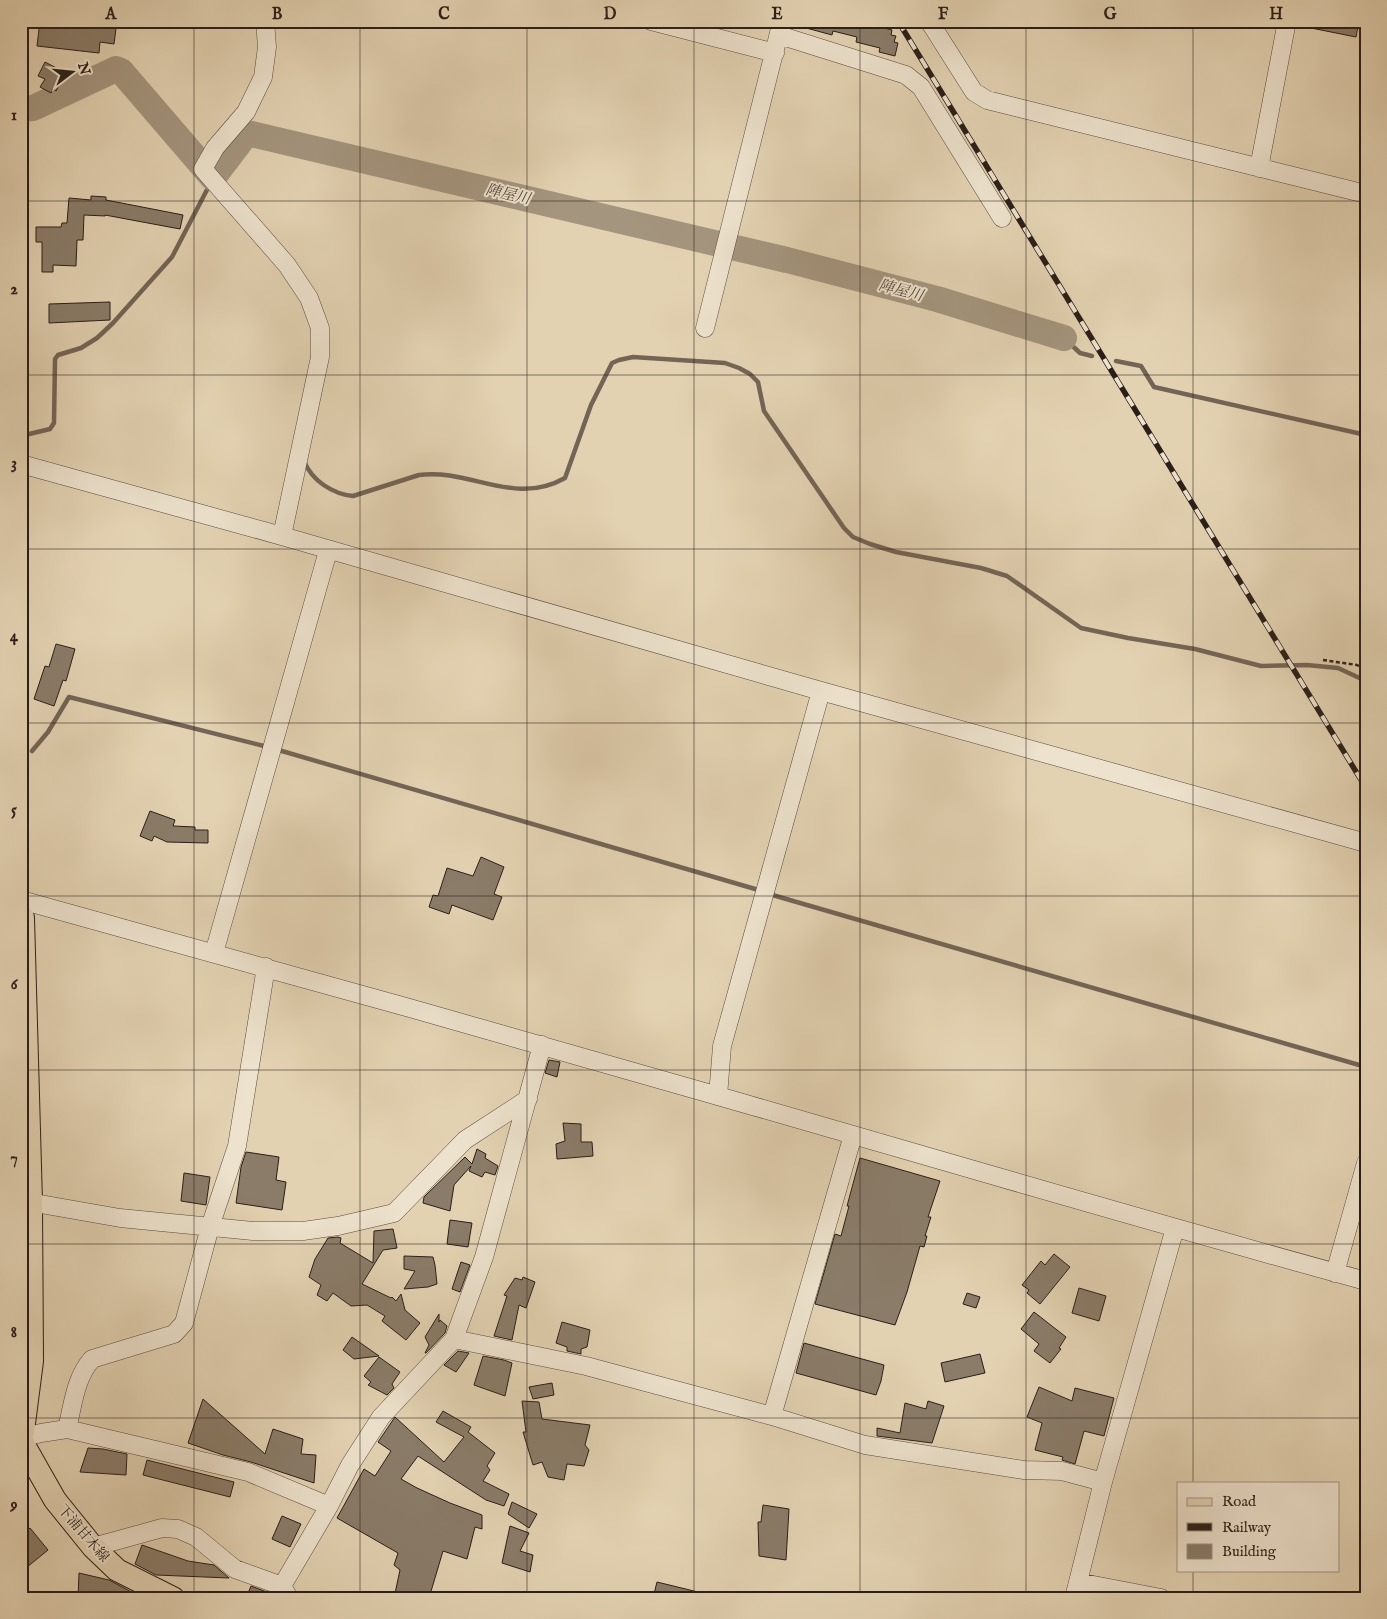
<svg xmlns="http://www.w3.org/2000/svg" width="1387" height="1619" font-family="'IM FELL English','Noto Serif JP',serif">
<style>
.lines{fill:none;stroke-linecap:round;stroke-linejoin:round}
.stream{stroke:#736556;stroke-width:4.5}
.river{stroke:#a4957e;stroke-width:26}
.building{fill:#8a7c69;stroke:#2a1e19}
.minor-casing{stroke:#584b3f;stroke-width:19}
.major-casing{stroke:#2a1e19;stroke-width:24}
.highway-casing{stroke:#2a1e19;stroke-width:28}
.path{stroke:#2a1e19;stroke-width:2.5;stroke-dasharray:4 2.5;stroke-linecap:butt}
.minor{stroke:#ede2cd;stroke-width:18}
.major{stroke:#e3d2b2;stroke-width:22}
.highway{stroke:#e3d2b2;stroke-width:26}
.rail-casing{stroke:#2a1e19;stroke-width:5.5}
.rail{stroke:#ede2cd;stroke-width:4;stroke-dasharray:11;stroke-linecap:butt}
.grid{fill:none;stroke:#2a1e19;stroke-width:1;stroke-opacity:0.55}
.labels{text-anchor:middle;stroke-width:4;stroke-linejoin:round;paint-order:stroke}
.street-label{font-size:14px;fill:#2a1e19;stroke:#ede2cd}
.water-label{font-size:15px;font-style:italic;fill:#55483c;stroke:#ede2cd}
.neatline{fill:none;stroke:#2a1e19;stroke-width:2}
.grid-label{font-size:16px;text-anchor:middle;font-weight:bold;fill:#2a1e19}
</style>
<rect width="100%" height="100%" fill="#e3d2b2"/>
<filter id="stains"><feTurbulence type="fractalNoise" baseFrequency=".004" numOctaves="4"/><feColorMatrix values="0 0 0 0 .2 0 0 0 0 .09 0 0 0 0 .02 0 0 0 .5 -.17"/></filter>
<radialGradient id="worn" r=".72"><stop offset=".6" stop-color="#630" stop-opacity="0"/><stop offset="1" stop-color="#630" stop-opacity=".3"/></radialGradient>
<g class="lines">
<path class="stream" d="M1064 338 1080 353 1092 356
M1116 361 1141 366 1154 387 1366 435
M21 436 50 429 54 423 55 359 58 355 81 348 97 338 113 323 172 257 210 184
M304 461C312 481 333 494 353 496L419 475C470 468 514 507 565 478L591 405 612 363 619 360 633 357 725 363 739 368 750 374 758 382 764 411 844 528 853 537 870 544 896 552 981 568 1007 576 1081 628 1128 638 1195 649 1261 666 1307 665 1338 668 1366 681
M275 749 762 891
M32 751 48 732 69 697 268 747
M769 894 1366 1067"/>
<path class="river" d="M21 109 33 108 116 69 121 71 213 178 247 133 787 260 937 299 1064 338"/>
</g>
<path class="building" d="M40 21H117L114 44 100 42 99 53 37 46Z
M796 21H877V26L892 30 891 35 896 36 894 42 898 43 895 56 879 52 880 48 856 42 857 37 833 31 832 35 795 25Z
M1307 21H1359L1356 37 1306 27Z
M45 62 66 73 56 91 53 89 51 93 40 87 45 79 38 76Z
M91 196 106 197V200L183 215 180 229 105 215V216L84 215 83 240H77L76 266 53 265V272H42V242H36V227H61L62 223H67L69 198 91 200Z
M110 302V320L49 323V304Z
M56 644 75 649 66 681 63 680 54 706 34 699 45 666 49 667Z
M150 811 175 820 173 826 195 827V830H208V843L167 842 154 836 152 841 140 836Z
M481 857 504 867 494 894 502 897 493 920 452 905 449 914 429 907 433 895 438 896 447 868 473 876Z
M549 1060 560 1062 557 1077 545 1073Z
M563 1123 581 1124V1142H592L593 1156 557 1159 556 1144 565 1141Z
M477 1149 486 1154 485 1158 498 1166 495 1175 485 1172 482 1177 469 1171 471 1166 454 1185 450 1211 423 1203 424 1197 465 1157 472 1164Z
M246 1152 279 1157 276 1180 286 1182 282 1210 236 1203 241 1167Z
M860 1158 940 1181 928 1217H931L925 1236H927L924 1247 920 1246 907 1292 895 1325 815 1304 835 1234 841 1236 849 1206H847Z
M184 1173 210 1177 206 1205 181 1201Z
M450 1220 472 1223 468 1247 447 1244Z
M393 1229 397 1248 383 1250 362 1284 391 1298 392 1297 396 1301 401 1294 405 1310 420 1323 406 1340 382 1321 385 1316 367 1305 351 1306 333 1293 327 1301 317 1295 321 1285 309 1277 315 1259 328 1238 338 1237 341 1238 340 1243 373 1263 374 1231Z
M1054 1254 1070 1267 1040 1304 1027 1293 1029 1290 1022 1285 1041 1261 1045 1265Z
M404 1256 433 1257 435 1265 437 1284 428 1287 404 1289 415 1271 404 1269Z
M461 1262 470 1265 460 1292 452 1289Z
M523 1277 535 1282 526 1308 519 1305 512 1340 494 1336 507 1296 504 1295 515 1278 522 1280Z
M1079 1288 1106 1296 1099 1321 1072 1313Z
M967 1293 980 1297 976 1308 963 1304Z
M1034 1312 1066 1337 1059 1348 1061 1349 1050 1363 1034 1351 1039 1344 1021 1329Z
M439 1314V1322L440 1320 447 1326 445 1333 426 1353H425L429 1345 425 1337Z
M562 1322 590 1330 587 1347 581 1349V1354L567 1351V1347L556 1343Z
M352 1337 379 1356 354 1359 343 1350Z
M804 1343 884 1365 881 1381 876 1395 796 1373Z
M458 1351 469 1353 456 1372 444 1365Z
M980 1354 985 1373 945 1382 941 1363Z
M483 1356 504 1360 512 1363 505 1396 474 1385Z
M379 1357 400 1372 392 1384 394 1388 387 1395 368 1385 371 1382 364 1376Z
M552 1383 554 1395 533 1399 529 1387Z
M1039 1387 1072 1401 1075 1388 1114 1398 1104 1436 1084 1431 1075 1464 1062 1460 1063 1457 1035 1450 1042 1423 1027 1417Z
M203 1399 265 1454 273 1429 303 1439 301 1454 316 1455 314 1483 251 1462 223 1455 188 1443Z
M522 1401 539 1402 542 1419 590 1425 585 1445 589 1450 584 1466 567 1464 564 1480 548 1477 542 1462 533 1465 523 1432H526Z
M928 1401 944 1406 932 1443 877 1436V1428L900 1433 905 1403 926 1409Z
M443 1411 471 1427 468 1432 495 1453 487 1466 490 1470 483 1481 509 1494 504 1506 486 1500 418 1456 401 1479 417 1488 450 1503 482 1515V1529L475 1527 467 1559 443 1551 429 1598H394L400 1570 394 1565 398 1553 337 1518 364 1469 375 1476 391 1451 378 1442 395 1417 444 1462 464 1437 436 1422Z
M88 1448 103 1449 127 1454 126 1475 80 1472Z
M147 1460 234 1482 230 1497 143 1475Z
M512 1502 537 1514 529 1528 508 1514Z
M763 1505 789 1509 786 1560 759 1556 758 1522H761Z
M282 1516 301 1524 290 1547 272 1539Z
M510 1526 529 1533 520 1551 533 1555 530 1572 502 1563Z
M30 1528 48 1550 21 1572V1535Z
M142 1545 188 1561 214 1565 229 1578 156 1575 135 1564Z
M79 1573 109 1580 143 1598H78Z
M657 1582 702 1593 701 1598H653Z
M251 1586 272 1594 271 1598H246Z"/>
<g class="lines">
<g class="minor-casing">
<path id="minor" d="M265 21 267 47 263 77 246 112 215 148 203 169 287 265 309 298 320 328V357L282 536
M651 21 775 53
M929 21 974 92 987 100 1366 194
M779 35 906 75 921 87 1002 218
M1259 168 1287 21
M705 328 782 21
M21 464 282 536 821 691 1366 843
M21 900C254 964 486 1029 718 1096 934 1158 1149 1222 1366 1281
M214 953 328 551
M718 1096 722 1046 821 691
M29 1202 120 1218 253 1231H303L338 1226 394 1213 465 1140 528 1099
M1335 1273 1366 1163
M454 1339 586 1366 772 1416 865 1445 1024 1470 1062 1471 1103 1482
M772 1416 853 1135
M67 1429C73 1405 75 1378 92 1359L174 1334 184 1323 210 1227 237 1146 266 967
M21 1438 41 1433 67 1429 248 1472 329 1506
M93 1547 162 1528 178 1529 196 1537 235 1569 282 1586
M1078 1582 1161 1598
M289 1598 282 1586 329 1506 350 1465 381 1417 454 1339 484 1257 542 1045
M1074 1598 1103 1482 1175 1228"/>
</g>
<g class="major-casing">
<path id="major" d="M21 1440 55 1500 93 1547 117 1570 173 1598"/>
</g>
<g class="highway-casing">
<path id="highway" d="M21 918 29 1202 30 1361 21 1431"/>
</g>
<path class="path" d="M1323 660 1357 665 1366 670"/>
<use href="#minor" class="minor"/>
<use href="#major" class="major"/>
<use href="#highway" class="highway"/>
<g class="rail-casing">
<path id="rail" d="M898 21 1366 788"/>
</g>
<use href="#rail" class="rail"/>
</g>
<path class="grid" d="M194 21V1598M360 21V1598M527 21V1598M694 21V1598M860 21V1598M1026 21V1598M1193 21V1483M21 201H1366M21 375H1366M21 549H1366M21 723H1366M21 896H1366M21 1070H1366M21 1244H1366M21 1418H1366M1193 1570V1598"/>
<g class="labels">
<g class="street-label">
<text transform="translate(84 1533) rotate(49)" y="5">下浦甘木線</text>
</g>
<g class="water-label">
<text transform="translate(508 194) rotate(13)" y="5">陣屋川</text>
<text transform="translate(901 290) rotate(15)" y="5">陣屋川</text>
</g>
</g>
<rect width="1387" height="1619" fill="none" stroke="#e3d2b2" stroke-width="55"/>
<rect x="1177" y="1482" width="162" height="90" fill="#ede2cd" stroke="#9f9485"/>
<rect x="1187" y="1498" width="25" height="8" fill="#e3d2b2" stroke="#9f9485"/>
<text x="1222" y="1506" font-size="15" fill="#2a1e19">Road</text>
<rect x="1187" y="1523" width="25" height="8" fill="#2a1e19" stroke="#9f9485"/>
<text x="1222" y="1532" font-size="15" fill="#2a1e19">Railway</text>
<rect x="1187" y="1544" width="25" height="15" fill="#8a7c69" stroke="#9f9485"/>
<text x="1222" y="1556" font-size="15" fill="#2a1e19">Building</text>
<g transform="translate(72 72) rotate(74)" stroke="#ede2cd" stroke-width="4" paint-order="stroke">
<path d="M0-4L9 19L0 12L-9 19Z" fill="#2a1e19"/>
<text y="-8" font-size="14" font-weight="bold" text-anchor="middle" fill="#2a1e19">N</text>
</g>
<rect x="28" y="28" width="1332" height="1564" class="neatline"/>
<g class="grid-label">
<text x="111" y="19">A</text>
<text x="277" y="19">B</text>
<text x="444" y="19">C</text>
<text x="610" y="19">D</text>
<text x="777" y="19">E</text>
<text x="943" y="19">F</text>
<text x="1110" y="19">G</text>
<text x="1276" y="19">H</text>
<text x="14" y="120">1</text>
<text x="14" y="294">2</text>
<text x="14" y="468">3</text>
<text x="14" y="641">4</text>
<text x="14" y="815">5</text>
<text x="14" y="989">6</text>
<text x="14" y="1163">7</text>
<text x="14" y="1337">8</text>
<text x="14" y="1510">9</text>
</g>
<rect width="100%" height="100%" filter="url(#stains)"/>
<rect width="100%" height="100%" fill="url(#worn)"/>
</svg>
